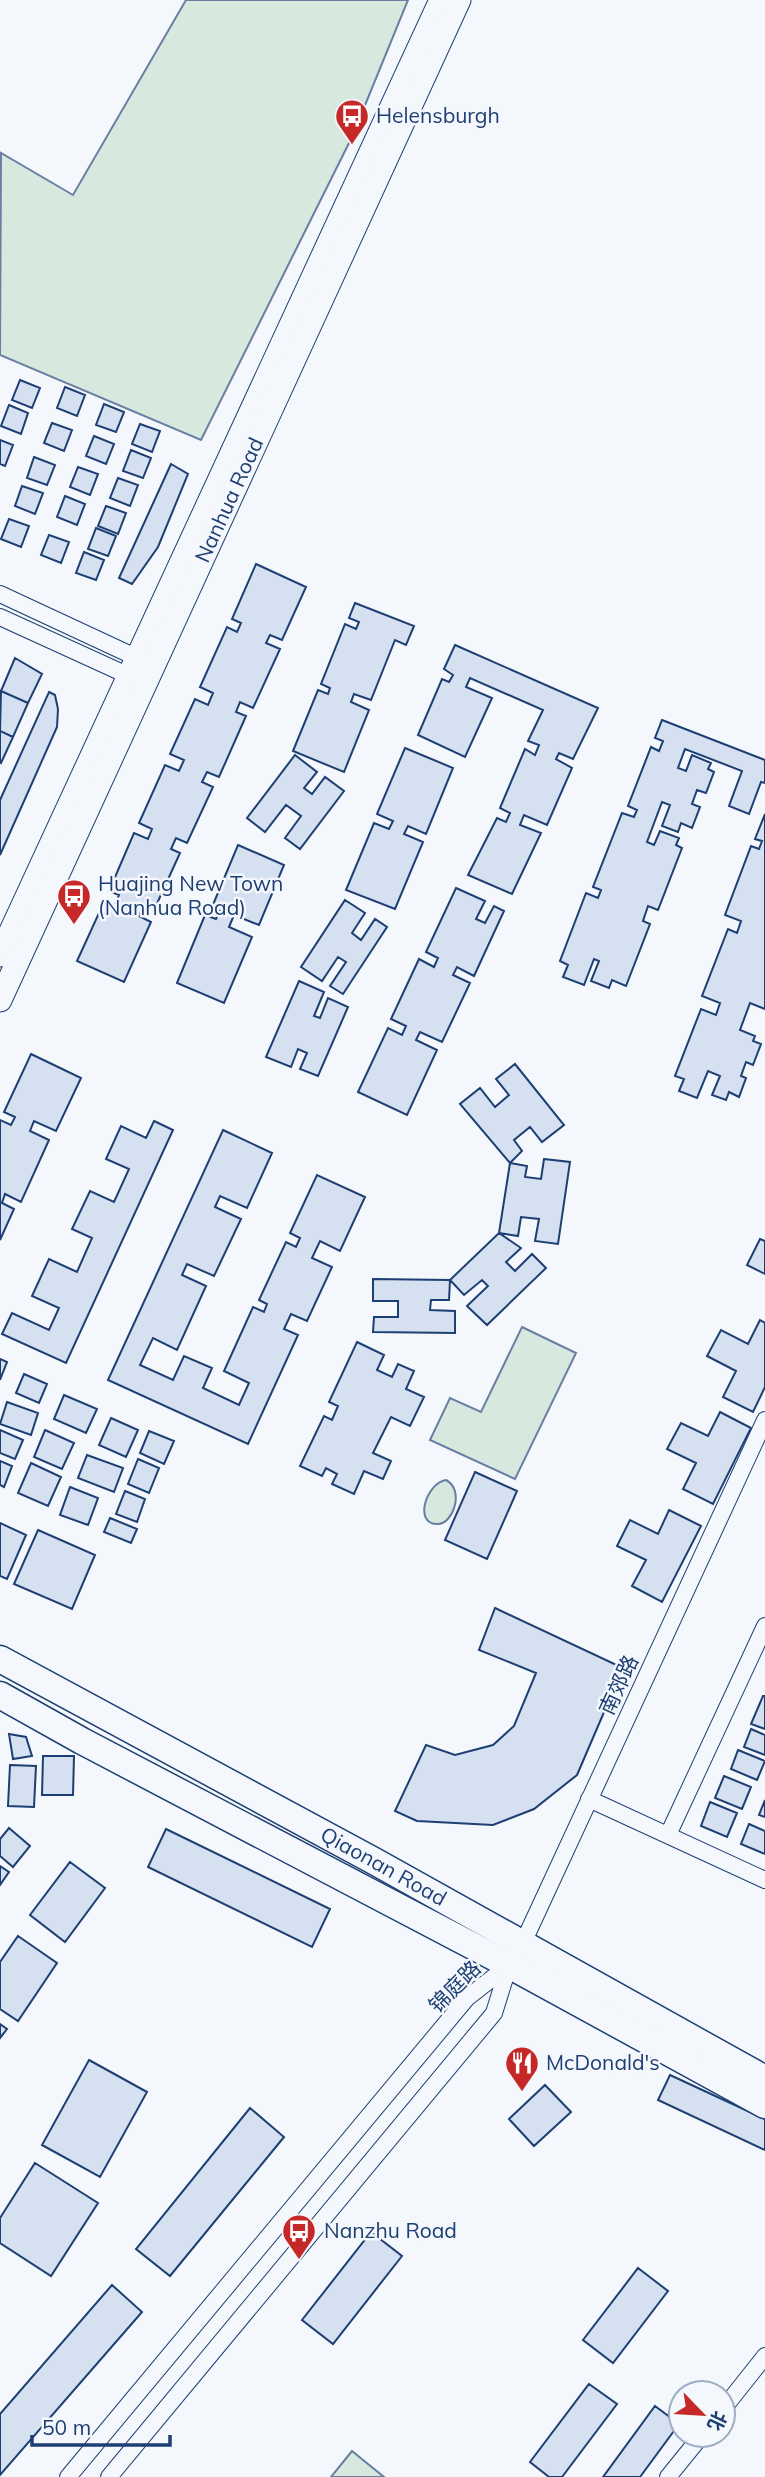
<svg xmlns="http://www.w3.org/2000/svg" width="765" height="2477" font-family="Mulish,'Noto Sans SC',sans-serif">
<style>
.green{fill:#d7e8df;stroke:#687fa3;stroke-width:2}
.building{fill:#d5e0f0;stroke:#1d3f73;stroke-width:2}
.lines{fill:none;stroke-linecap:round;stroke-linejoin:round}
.street-casing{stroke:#1d3f73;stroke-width:18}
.secondary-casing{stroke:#1d3f73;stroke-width:25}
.primary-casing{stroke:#1d3f73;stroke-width:29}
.street{stroke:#f4f7fb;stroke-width:16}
.secondary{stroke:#f4f7fb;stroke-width:23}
.primary{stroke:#f4f7fb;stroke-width:26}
.labels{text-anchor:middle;stroke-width:5;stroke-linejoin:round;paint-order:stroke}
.poi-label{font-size:21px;fill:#1d3f73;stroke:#f4f7fb;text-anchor:start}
.street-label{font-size:21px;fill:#1d3f73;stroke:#f4f7fb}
</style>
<rect width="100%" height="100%" fill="#f4f7fb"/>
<path class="green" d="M186 0H408L352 137 201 440 0 355 1 153 73 195Z
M522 1327 576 1353 515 1479 430 1440 450 1398 481 1412Z
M446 1480C465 1490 453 1524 438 1524 413 1525 426 1483 446 1480Z
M352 2451 384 2477H331Z"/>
<path class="building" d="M20 380 40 388 32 408 12 400Z
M65 387 85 395 77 416 57 408Z
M104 404 124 412 116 432 96 425Z
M9 405 28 413 21 434 1 426Z
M52 423 72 430 64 451 44 443Z
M140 424 160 431 152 452 132 444Z
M94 436 114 444 106 464 86 456Z
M0 440 13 445 5 466 0 464Z
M131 450 151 458 143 478 123 471Z
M34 457 55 465 47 485 27 478Z
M171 464 188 474 158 547 132 584 119 578Z
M78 467 98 474 90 495 70 487Z
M118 478 138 485 130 506 110 498Z
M22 486 43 493 35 514 15 506Z
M65 496 85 504 77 525 57 517Z
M106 506 126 513 118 534 98 526Z
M9 519 29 526 21 547 1 539Z
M96 528 116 536 108 556 88 549Z
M49 535 69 542 61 563 41 555Z
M84 552 104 560 96 580 76 573Z
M256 564 306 587 282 640 270 635 266 643 280 649 253 708 240 702 236 712 246 716 219 777 207 772 202 782 213 787 187 843 176 838 171 849 180 853 155 908 144 904 139 916 151 922 124 982 77 961 104 902 114 907 119 895 109 891 134 833 148 839 152 829 139 823 165 765 179 771 184 760 170 754 195 699 208 705 213 693 200 687 227 627 237 632 241 623 232 619Z
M355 603 414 626 406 645 395 640 371 700 354 694 351 702 369 710 344 772 293 751 318 690 328 694 330 688 321 684 345 624 356 629 359 622 349 618Z
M455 645 598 708 573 759 559 753 556 759 572 768 547 825 524 815 520 825 541 833 512 894 468 875 497 818 506 822 510 813 500 808 525 749 535 755 539 745 528 741 543 710 470 678 466 687 492 698 465 757 418 735 442 679 449 682 453 675 444 669Z
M15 658 42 674 28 703 1 691Z
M1 691 28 703 13 737 0 731Z
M49 692 55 695 58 709 57 727 0 855V800Z
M662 720 765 760V783L761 782 749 814 729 806 742 771 685 749 678 768 686 771 692 755 711 763 708 769 714 772 706 793 697 790 692 804 700 807 692 828 681 823 678 832 662 826 670 805 662 802 647 842 654 845 660 831 679 838 676 845 682 848 658 910 648 906 643 921 650 924 626 986 612 980 609 988 591 981 599 961 594 959 584 985 563 977 568 965 560 961 586 893 598 898 601 890 593 887 622 813 634 817 637 810 628 806 651 747 659 751 663 741 655 738Z
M0 731 13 737 1 763 0 762Z
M405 748 453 768 426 834 408 826 404 834 423 842 395 909 346 890 374 823 389 829 393 821 377 814Z
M295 755 317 772 304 788 312 794 325 777 344 791 300 849 285 838 301 816 286 805 265 832 247 818Z
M765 814V1009L750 1003 740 1030 755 1036 753 1041 761 1044 753 1065 746 1062 741 1076 746 1078 739 1097 729 1092 726 1100 712 1095 720 1076 708 1071 697 1098 679 1091 684 1079 675 1076 701 1009 716 1015 720 1003 702 996 728 929 737 933 741 921 725 915 751 846 759 849 762 841 755 839Z
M238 845 284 865 259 925 234 915 229 927 252 937 224 1003 177 983 205 915 216 919 220 911 212 907Z
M456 888 485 901 476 919 485 923 494 906 504 911 474 976 457 967 453 975 470 983 442 1042 420 1032 416 1040 437 1050 407 1115 358 1092 388 1028 402 1035 406 1026 391 1019 419 959 434 967 438 958 426 952Z
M345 900 365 913 352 933 361 940 375 919 387 927 343 994 330 986 346 962 338 957 322 981 301 967Z
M299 981 324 992 314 1016 320 1018 328 998 348 1007 318 1076 300 1069 307 1053 298 1049 291 1067 266 1057Z
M31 1054 81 1078 56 1131 34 1121 30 1131 49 1140 21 1202 5 1194 2 1203 14 1209 0 1240V1120L11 1125 15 1117 4 1112Z
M515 1064 564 1125 542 1142 530 1127 514 1140 522 1151 510 1163 460 1104 480 1088 495 1107 509 1095 496 1079Z
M154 1121 173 1130 66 1363 2 1334 12 1313 49 1330 59 1308 32 1296 49 1259 77 1272 92 1238 72 1229 90 1191 114 1202 129 1169 106 1159 121 1126 146 1138Z
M223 1130 272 1153 247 1208 220 1196 215 1207 241 1219 214 1276 187 1264 182 1275 206 1286 177 1350 153 1338 140 1365 173 1380 184 1356 212 1368 203 1388 239 1405 249 1383 224 1371 253 1307 264 1312 267 1304 259 1300 286 1242 296 1247 300 1238 290 1233 317 1175 365 1197 340 1251 320 1241 312 1258 332 1267 307 1321 291 1314 284 1329 298 1335 248 1444 108 1380Z
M544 1159 570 1162 558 1244 535 1241 539 1219 521 1217 518 1236 499 1233 510 1163 527 1166 525 1177 541 1179Z
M499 1233 521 1248 506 1262 515 1271 532 1254 546 1268 487 1325 467 1306 488 1286 482 1280 464 1295 450 1280Z
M760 1239 765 1241V1274L747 1265Z
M373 1279 450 1280 449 1300H431L430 1310 455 1311V1333L373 1332 374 1317H398V1301H373Z
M760 1320 765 1323V1387L753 1412 723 1397 736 1371 707 1356 721 1330 748 1344Z
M357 1342 384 1355 377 1370 392 1377 398 1364 414 1371 406 1389 424 1397 410 1426 391 1417 373 1453 391 1461 383 1479 364 1471 354 1494 332 1484 337 1474 326 1468 322 1476 300 1466 324 1416 332 1420 338 1406 329 1402Z
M0 1359 7 1362 0 1380Z
M24 1374 47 1384 39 1403 16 1393Z
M64 1395 97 1409 86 1433 54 1419Z
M7 1402 38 1413 31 1435 0 1424Z
M720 1412 751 1428 713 1504 683 1489 696 1463 667 1449 681 1423 708 1436Z
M111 1418 138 1430 126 1457 99 1445Z
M0 1430 23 1440 15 1459 0 1453Z
M45 1430 74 1443 62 1469 34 1457Z
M149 1431 174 1441 164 1464 140 1453Z
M87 1455 123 1468 114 1492 78 1478Z
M138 1459 159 1468 149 1493 128 1484Z
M0 1461 12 1466 4 1487 0 1485Z
M31 1463 61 1477 48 1506 18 1493Z
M475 1472 517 1491 487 1559 445 1540Z
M70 1487 98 1498 88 1525 60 1515Z
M125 1491 145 1499 137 1522 116 1514Z
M669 1510 701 1526 662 1602 632 1586 646 1560 617 1546 630 1520 658 1534Z
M110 1518 137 1529 131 1543 104 1532Z
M0 1523 26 1535 7 1579 0 1576Z
M38 1530 95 1555 72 1609 14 1584Z
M495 1608 623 1668 577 1775 534 1809 493 1825 417 1821 395 1811 426 1745 455 1755 493 1745 514 1726 536 1673 479 1650Z
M763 1696H765V1729L751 1724Z
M751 1729 765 1735V1755L744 1747Z
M9 1734 26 1737 32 1756 13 1759Z
M738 1750 765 1761 757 1780 731 1769Z
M43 1756H74L73 1795H42Z
M10 1765 36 1766 34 1807 8 1806Z
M724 1776 751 1787 742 1809 715 1798Z
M765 1800V1817L759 1815Z
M710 1802 737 1813 727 1837 701 1826Z
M749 1824 765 1831V1854L741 1844Z
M9 1828 30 1846 13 1867 0 1856V1839Z
M166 1829 330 1909 312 1947 148 1867Z
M70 1862 105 1888 65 1942 30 1915Z
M0 1866 9 1872 0 1885Z
M18 1936 57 1963 18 2021 0 2009V1962Z
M0 2024 7 2029 0 2038Z
M89 2060 147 2092 100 2177 42 2145Z
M670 2075 765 2119V2150L658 2100Z
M545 2085 571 2112 534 2146 509 2119Z
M250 2108 284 2137 170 2276 136 2249Z
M35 2163 98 2203 51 2276 0 2243V2218Z
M371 2232 402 2256 333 2344 302 2320Z
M638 2268 668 2291 613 2363 583 2340Z
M112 2285 142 2312 0 2475V2414Z
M589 2384 617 2404 562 2477H549L530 2462Z
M655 2406 679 2424 640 2477H603Z"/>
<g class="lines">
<g class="street-casing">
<path id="street" d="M0 594 144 661
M0 617 138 680
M589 1799 765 1880
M668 1835 765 1626
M723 2409 765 2356
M68 2477 467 1998 509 1965
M109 2477 494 2013 509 1965 523 1943 765 1420
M668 2477 702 2435"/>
</g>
<g class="secondary-casing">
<g id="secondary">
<path d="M0 955 441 0"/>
<path id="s1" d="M0 1000 459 0"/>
</g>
</g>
<g class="primary-casing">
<g id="primary">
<path id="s2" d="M0 1659 374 1861 765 2079"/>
<path d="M0 1695 82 1741 509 1965 765 2105"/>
</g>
</g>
<use href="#street" class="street"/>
<use href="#secondary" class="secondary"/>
<use href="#primary" class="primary"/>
</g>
<defs>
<g id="bus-pin" transform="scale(1.75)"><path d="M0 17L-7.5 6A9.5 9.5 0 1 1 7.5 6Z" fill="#c62828" stroke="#f4f7fb"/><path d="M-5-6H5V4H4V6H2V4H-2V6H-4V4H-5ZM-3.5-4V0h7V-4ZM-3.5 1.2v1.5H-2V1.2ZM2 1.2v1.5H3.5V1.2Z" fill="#fff"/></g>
<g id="restaurant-pin" transform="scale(1.75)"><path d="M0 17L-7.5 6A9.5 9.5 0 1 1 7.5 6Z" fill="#c62828" stroke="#f4f7fb"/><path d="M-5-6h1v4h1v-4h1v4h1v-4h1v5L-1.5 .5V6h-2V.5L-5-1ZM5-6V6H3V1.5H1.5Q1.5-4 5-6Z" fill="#fff"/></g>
</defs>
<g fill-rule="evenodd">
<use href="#bus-pin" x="352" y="116"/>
<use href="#bus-pin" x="74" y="896"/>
<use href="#restaurant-pin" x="522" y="2063"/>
<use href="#bus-pin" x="299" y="2231"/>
</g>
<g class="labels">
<g class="poi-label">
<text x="376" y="123">Helensburgh</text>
<text x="98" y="891">Huajing New Town<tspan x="98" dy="24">(Nanhua Road)</tspan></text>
<text x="546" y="2070">McDonald's</text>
<text x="324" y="2238">Nanzhu Road</text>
</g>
<g class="street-label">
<text dy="7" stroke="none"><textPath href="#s1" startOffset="550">Nanhua Road</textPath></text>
<text transform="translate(619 1685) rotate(-65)" y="7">南郊路</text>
<text dy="7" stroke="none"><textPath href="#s2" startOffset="436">Qiaonan Road</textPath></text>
<text transform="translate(455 1987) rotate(-45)" y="7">锦庭路</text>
</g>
</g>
<g transform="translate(702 2414) rotate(115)"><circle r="33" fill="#f4f7fb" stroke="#9eadc5" stroke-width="2"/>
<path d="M0-5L12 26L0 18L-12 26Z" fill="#c62828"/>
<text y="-10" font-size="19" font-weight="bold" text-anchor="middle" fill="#1d3f73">北</text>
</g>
<path d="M32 2435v10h138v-10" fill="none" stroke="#1d3f73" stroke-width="3.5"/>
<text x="42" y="2435" font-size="21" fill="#1d3f73" stroke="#f4f7fb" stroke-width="5" paint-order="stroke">50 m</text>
</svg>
